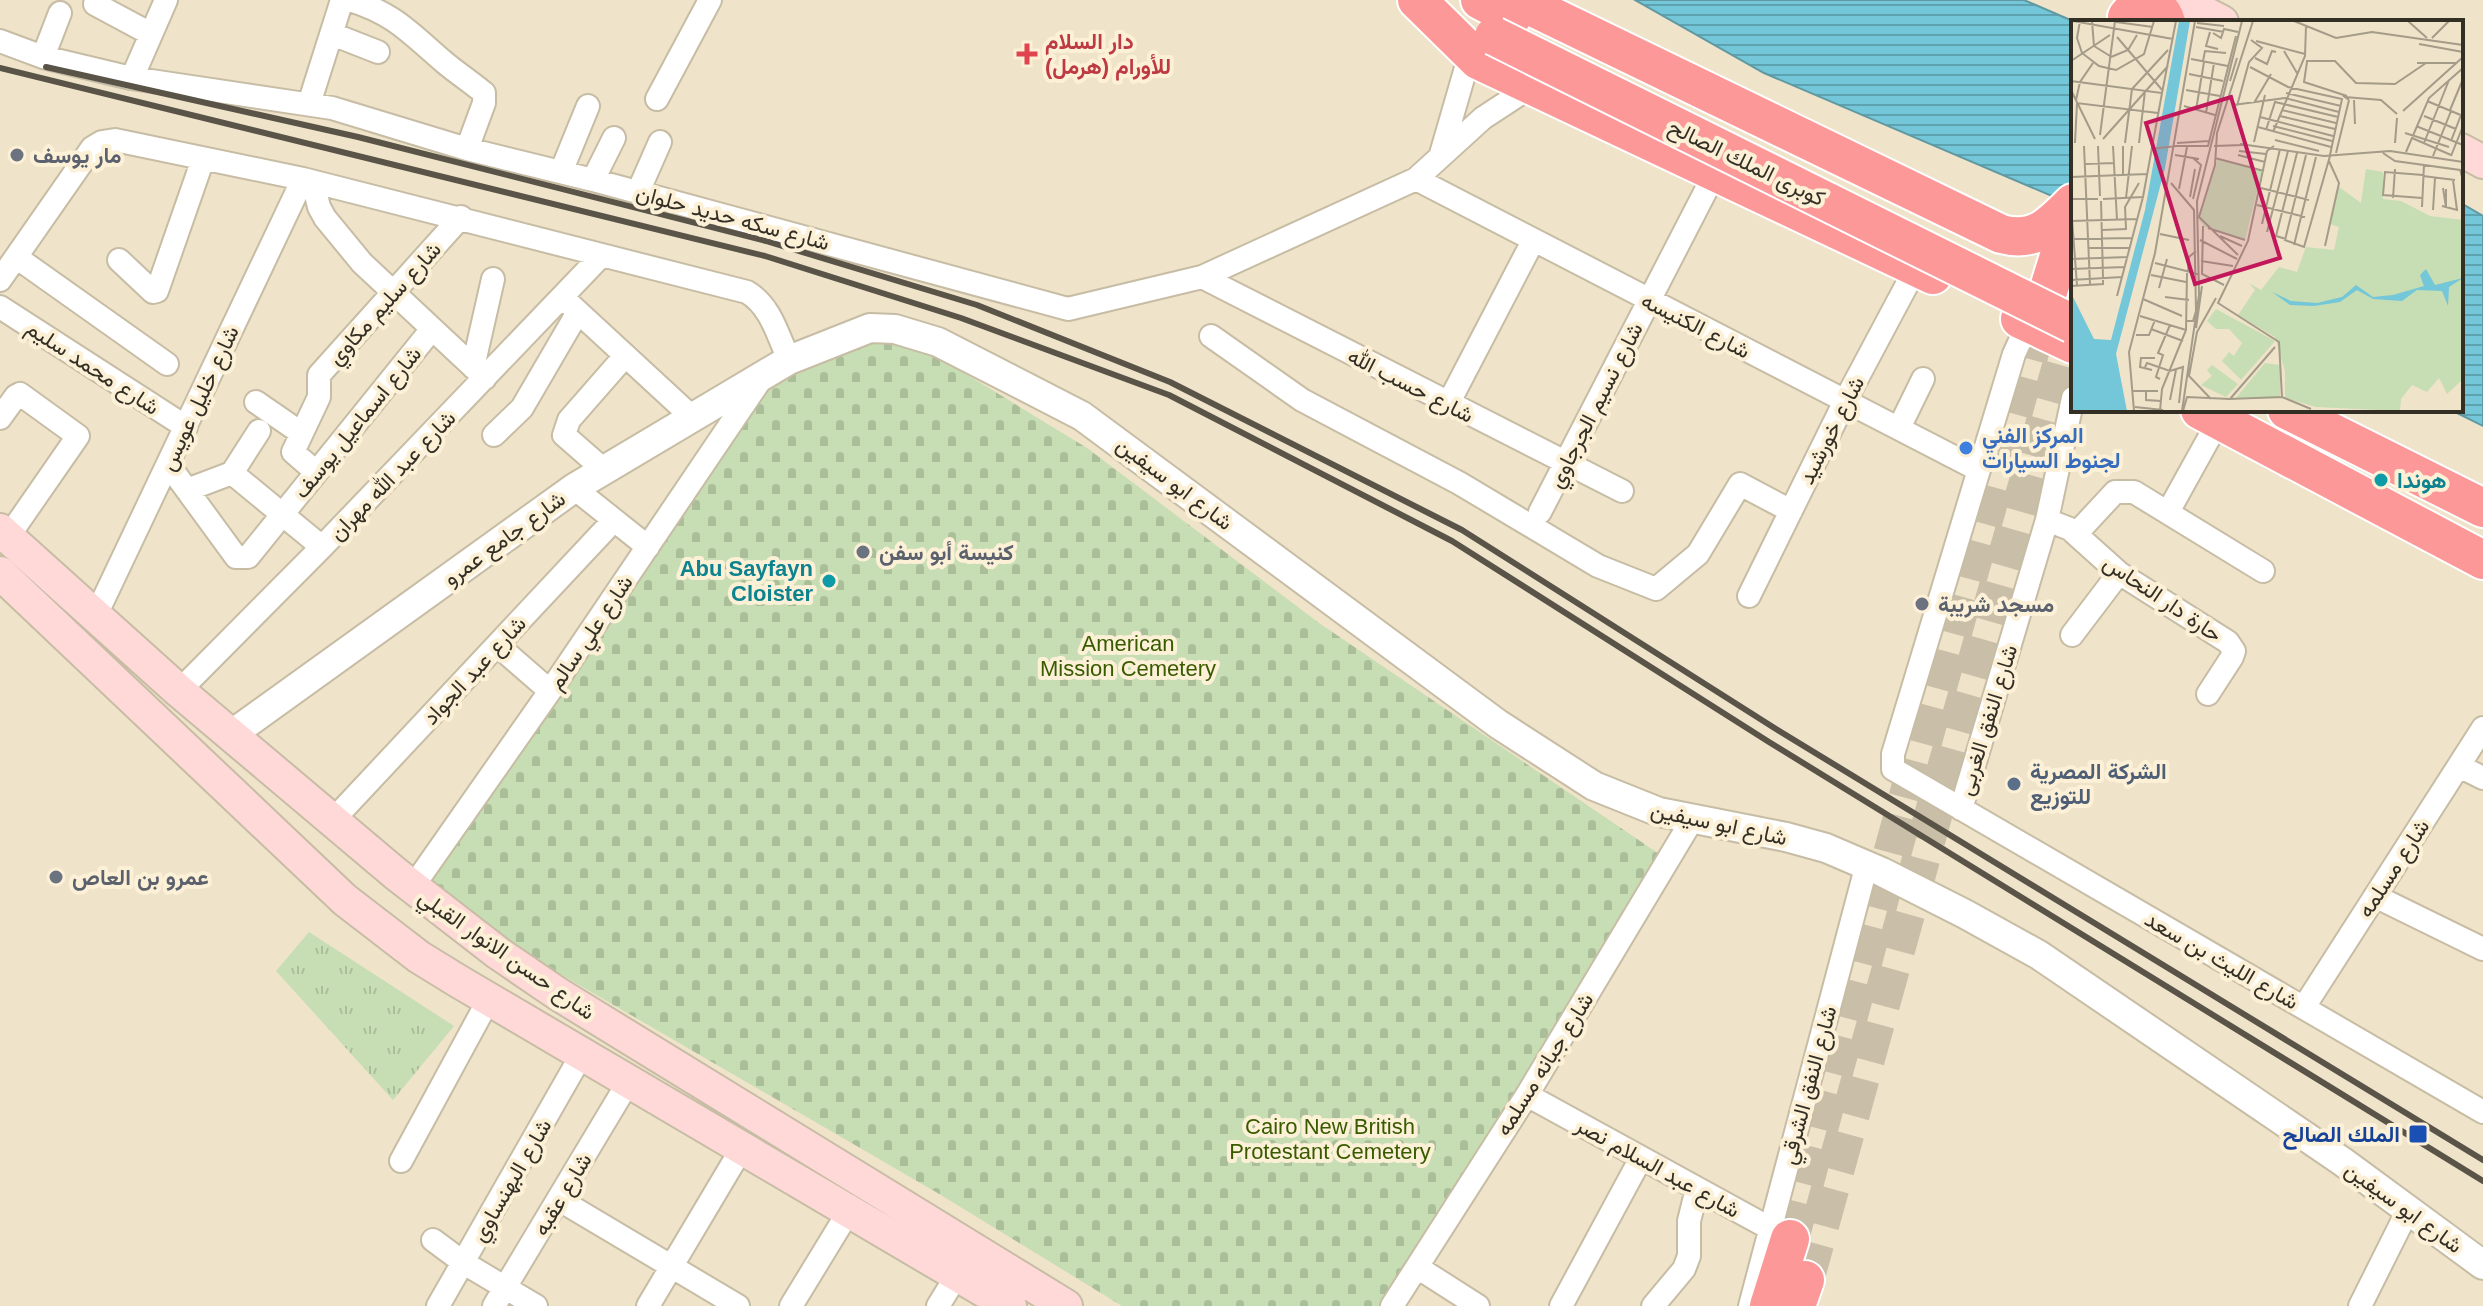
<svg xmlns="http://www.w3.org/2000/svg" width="2483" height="1306" font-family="Arial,Vazirmatn,sans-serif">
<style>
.grass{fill:url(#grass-tufts)}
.cemetery{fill:url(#cemetery-stones)}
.water{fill:url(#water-rules);stroke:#6099a2;stroke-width:2}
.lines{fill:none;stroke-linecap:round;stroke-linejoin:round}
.trunk-tunnel{stroke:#c9bfa9;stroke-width:38;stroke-dasharray:38 19;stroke-linecap:butt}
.minor-casing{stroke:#c7bca4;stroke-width:26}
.tertiary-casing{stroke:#c7bca4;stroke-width:32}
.secondary-casing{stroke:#c7bca4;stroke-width:36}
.trunk-casing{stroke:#fff;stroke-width:42}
.minor{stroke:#fff;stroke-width:22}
.tertiary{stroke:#fff;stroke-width:28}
.secondary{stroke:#fed9d8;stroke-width:32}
.trunk{stroke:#fc9898;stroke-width:38}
.rail{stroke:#595447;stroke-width:6}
.trunk-bridge-casing{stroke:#fff;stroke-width:42;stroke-linecap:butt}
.trunk-bridge{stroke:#fc9898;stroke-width:38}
.health-dot{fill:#e0444e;stroke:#fcf0d7;stroke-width:3}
.worship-dot{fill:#6b7280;stroke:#fcf0d7;stroke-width:3}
.shop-dot{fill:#3f7fe0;stroke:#fcf0d7;stroke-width:3}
.culture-dot{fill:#0f9aa8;stroke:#fcf0d7;stroke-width:3}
.service-dot{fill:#5c6f8a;stroke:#fcf0d7;stroke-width:3}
.transit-dot{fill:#1a4fb4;stroke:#fcf0d7;stroke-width:3}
.labels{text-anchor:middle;stroke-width:8;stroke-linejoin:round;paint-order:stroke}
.health-label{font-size:22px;font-weight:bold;fill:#be3a42;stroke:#fcf0d7;text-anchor:start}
.worship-label{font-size:22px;font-weight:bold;fill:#5b616d;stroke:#fcf0d7;text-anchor:start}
.street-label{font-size:22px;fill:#332f25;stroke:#fcf0d7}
.shop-label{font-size:22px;font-weight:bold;fill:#366cbe;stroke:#fcf0d7;text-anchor:start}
.culture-label{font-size:22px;font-weight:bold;fill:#0d838f;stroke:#fcf0d7;text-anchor:start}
.park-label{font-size:22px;fill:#395b00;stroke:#fcf0d7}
.service-label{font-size:22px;font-weight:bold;fill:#4e5e75;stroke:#fcf0d7;text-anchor:start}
.transit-label{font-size:22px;font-weight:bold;fill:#164399;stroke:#fcf0d7;text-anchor:end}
.inset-road{fill:none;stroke:#a49b88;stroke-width:2}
.view{fill:#c2185b;fill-opacity:0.15;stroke:#c2185b;stroke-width:4}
.inset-edge{fill:none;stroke:#332f25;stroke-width:4}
</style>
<defs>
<pattern id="grass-tufts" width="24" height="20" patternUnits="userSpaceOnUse" patternTransform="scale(2)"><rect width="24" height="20" fill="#c7ddb3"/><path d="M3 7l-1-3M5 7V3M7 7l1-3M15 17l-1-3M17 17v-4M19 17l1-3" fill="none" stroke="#abbe9a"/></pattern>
<pattern id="cemetery-stones" width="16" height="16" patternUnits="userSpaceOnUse" patternTransform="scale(2)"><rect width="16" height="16" fill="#c7ddb3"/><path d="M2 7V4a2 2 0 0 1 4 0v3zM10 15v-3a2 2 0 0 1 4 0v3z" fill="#abbe9a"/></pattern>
<pattern id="water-rules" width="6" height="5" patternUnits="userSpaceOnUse" patternTransform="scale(2)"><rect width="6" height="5" fill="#73c7d8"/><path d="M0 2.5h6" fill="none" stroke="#5fa2af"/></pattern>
</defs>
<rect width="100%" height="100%" fill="#efe3ca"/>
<path class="grass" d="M309 932 454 1026 393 1100 276 971Z"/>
<path class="cemetery" d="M897 332 1087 448 1319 623 1668 860 1392 1306H1122L941 1195 412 888 763 375Z"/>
<path class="water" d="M1635 0H2024L2075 22H2073V205L1764 73Z
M2461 203 2483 216V426L2451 410H2461Z"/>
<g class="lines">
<path class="trunk-tunnel" d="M1790 1239 1880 898 2037 327
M1805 1280 1947 765 2068 342"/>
<g class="minor-casing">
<path id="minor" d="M350 0C395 14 410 33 444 62 457 73 471 82 484 93V103L467 149
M95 4 149 33
M332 34 378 52
M0 41 43 57 131 78 332 108 467 149 593 180 1068 309 1202 277 1416 179 1483 118 1532 86
M43 57 60 13
M132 78 166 0
M657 99 710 0
M309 104 342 0
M1441 154 1470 54
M561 172 588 106
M1416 179 1977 469
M593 180 614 138
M313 182 319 207 325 218 362 263 485 378
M638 192 660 142
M16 257 167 364
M119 260 153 292 157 291 203 159
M1202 277 1622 491
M0 280 92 148 102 142 115 140 303 179 747 292C771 306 778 336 789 360
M562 297 692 417
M0 307 186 427
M2037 327 2020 341 2014 354 1893 754V769L2483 1112
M1211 336 1302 400 1459 483 1598 566 1656 589 1698 554 1740 484 1791 511
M473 367 493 279
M256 402 301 433
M1448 404 1533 241
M0 418 16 396 20 394 78 436 8 537
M1899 428 1923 379
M494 435 522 408 578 312
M168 464 236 557H248L432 329
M604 470 564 435 569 420 625 356
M316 472 293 452 319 397V375L461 217
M232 473 322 547
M574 488 648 547
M187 490 232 473 259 431
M1540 512 1716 171
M2168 512 2219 420
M2047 520 2070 529 2119 573 2228 642 2234 651 2232 657 2208 694
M2076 534 2115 492H2134L2263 571
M1749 596 1845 401 1910 279 1919 268
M95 617 303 179
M2072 635 2119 573
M497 645 550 691
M179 691 322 547 602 255
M2459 766 2483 778
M1961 809 2047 520 2073 398
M334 819 614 520
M412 888 550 691 761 379
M2375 896 2483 949
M2304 1007 2483 728
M1527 1095 1782 1235
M401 1161 489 999
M558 1199 738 1306
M433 1240 464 1263 536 1306
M1417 1267 1478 1306
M438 1306 582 1054
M494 1306 629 1081
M648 1306 742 1148
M791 1306 849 1211
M938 1306 957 1275
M1392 1306 1527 1095 1692 820
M1561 1306 1641 1158
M1653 1306 1684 1269 1689 1256V1221L1697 1189
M1750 1306 1867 864
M2360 1306 2409 1208"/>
</g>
<g class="tertiary-casing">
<path id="tertiary" d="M232 734 574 488 789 360 870 328 895 329 938 342 1082 416 1498 724 1594 786 1659 812 1786 837 1826 848 1882 872 1965 914 2039 955 2343 1162 2483 1265"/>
</g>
<g class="secondary-casing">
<path id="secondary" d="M2180 0 2222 22
M2461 150 2483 162
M0 530 179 691 396 874 498 953 558 994 1066 1306
M0 573 345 900 419 957 458 981 1010 1306"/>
</g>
<g class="trunk-casing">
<path id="trunk" d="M1417 0 1478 60 1933 275
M1480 0 1512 17
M1518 0 2001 234C2035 243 2050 226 2073 203
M2127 17C2139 0 2160 1 2166 22
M2020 319 2073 344
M2037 327 2073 211
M2200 410 2483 560
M2287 410 2483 508
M1769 1306 1790 1239
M1796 1306 1805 1280"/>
</g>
<use href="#minor" class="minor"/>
<use href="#tertiary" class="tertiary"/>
<use href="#secondary" class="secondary"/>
<use href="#trunk" class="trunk"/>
<path class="rail" d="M46 67 358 137 766 241 977 305 1170 382 1462 530 1776 729 2483 1160
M0 68 765 256 961 318 1169 395 1452 541 1769 742 2483 1181"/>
<g class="trunk-bridge-casing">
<path id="trunk-bridge" d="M1494 36 2073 324"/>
</g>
<use href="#trunk-bridge" class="trunk-bridge"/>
</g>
<path class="health-dot" d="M1023 42h8v8h8v8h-8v8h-8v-8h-8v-8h8z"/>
<g class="worship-dot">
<circle cx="17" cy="155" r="8"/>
<circle cx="863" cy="552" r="8"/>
<circle cx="1922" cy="604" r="8"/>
<circle cx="56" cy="877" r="8"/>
</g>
<circle class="shop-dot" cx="1966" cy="448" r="8"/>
<g class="culture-dot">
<circle cx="2381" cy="480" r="8"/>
<circle cx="829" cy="581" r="8"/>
</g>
<circle class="service-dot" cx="2014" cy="784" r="8"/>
<rect class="transit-dot" x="2408" y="1124" width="20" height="20" rx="4"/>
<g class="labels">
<g class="health-label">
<text x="1045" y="49">دار السلام<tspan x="1045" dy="25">للأورام (هرمل)</tspan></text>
</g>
<g class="worship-label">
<text x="33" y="163">مار يوسف</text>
<text x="879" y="560">كنيسة أبو سفن</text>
<text x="1938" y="612">مسجد شريبة</text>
<text x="72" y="885">عمرو بن العاص</text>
</g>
<g class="street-label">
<text transform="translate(1747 162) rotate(26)" y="8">كوبرى الملك الصالح</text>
<text transform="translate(733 217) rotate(15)" y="8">شارع سكه حديد حلوان</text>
<text transform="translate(384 303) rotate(-48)" y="8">شارع سليم مكاوي</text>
<text transform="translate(1696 325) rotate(27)" y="8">شارع الكنيسه</text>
<text transform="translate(93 367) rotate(33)" y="8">شارع محمد سليم</text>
<text transform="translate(1411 385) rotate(27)" y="8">شارع حسب الله</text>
<text transform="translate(199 398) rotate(-65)" y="8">شارع خليل عويس</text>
<text transform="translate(1595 405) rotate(-63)" y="8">شارع نسيم الجرجاوي</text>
<text transform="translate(357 422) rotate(-51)" y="8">شارع اسماعيل يوسف</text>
<text transform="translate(1831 430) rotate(-63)" y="8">شارع خورشيد</text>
<text transform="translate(392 475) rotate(-46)" y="8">شارع عبد الله مهران</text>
<text transform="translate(1175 483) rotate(37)" y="8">شارع ابو سيفين</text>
<text transform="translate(504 538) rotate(-36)" y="8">شارع جامع عمرو</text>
<text transform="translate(2163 598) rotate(34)" y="8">حارة دار النحاس</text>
<text transform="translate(590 632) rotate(-56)" y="8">شارع علي سالم</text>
<text transform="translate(474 670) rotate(-47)" y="8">شارع عبد الجواد</text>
<text transform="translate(1987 720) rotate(-73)" y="8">شارع النفق الغربى</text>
<text transform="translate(1719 823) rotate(12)" y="8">شارع ابو سيفين</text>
<text transform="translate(2393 868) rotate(-57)" y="8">شارع مسلمه</text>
<text transform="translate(507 954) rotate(35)" y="8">شارع حسن الانوار القبلي</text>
<text transform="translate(2222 960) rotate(30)" y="8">شارع الليث بن سعد</text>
<text transform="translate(1544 1064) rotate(-58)" y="8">شارع جبانه مسلمه</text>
<text transform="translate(1808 1085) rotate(-75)" y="8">شارع النفق الشرقي</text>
<text transform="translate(1658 1167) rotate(29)" y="8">شارع عبد السلام نصر</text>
<text transform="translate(511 1180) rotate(-60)" y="8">شارع البهنساوي</text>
<text transform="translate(562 1194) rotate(-59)" y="8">شارع عقبه</text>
<text transform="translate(2404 1207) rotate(36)" y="8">شارع ابو سيفين</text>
</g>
<g class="shop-label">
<text x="1982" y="443">المركز الفني<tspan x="1982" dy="25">لجنوط السيارات</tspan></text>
</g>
<g class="culture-label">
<text x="2397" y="488">هوندا</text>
<text x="813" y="576" text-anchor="end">Abu Sayfayn<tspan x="813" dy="25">Cloister</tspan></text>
</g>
<g class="park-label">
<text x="1128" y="651">American<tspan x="1128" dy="25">Mission Cemetery</tspan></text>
<text x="1330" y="1134">Cairo New British<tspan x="1330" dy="25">Protestant Cemetery</tspan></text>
</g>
<g class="service-label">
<text x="2030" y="779">الشركة المصرية<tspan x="2030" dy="25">للتوزيع</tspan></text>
</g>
<g class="transit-label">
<text x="2400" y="1142">الملك الصالح</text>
</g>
</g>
<g transform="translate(2071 20)">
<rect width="392" height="392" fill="#efe3ca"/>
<path d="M295 149 312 152V179L330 181 359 196 392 200V359L376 374 368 358 356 372 341 365 330 379 329 391 245 387 214 378V351L204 317 167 295 184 270 178 263 190 270 208 247 226 252 235 227 263 230 268 207 259 204 268 167 290 183Z" fill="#c7ddb3"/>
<path d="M147 139 191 151 174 220 134 207 128 200ZM145 289 204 321 170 360 151 341 158 332 163 336 171 323 158 309H145L136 301ZM194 343 209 345V378L164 379ZM141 345 167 364 155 377 130 365 141 356 136 350Z" fill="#c7ddb3"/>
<path d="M327 183 354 198 382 201 380 207 374 204 383 215 384 252 369 254 353 240 342 257 322 269 308 266 320 248 308 231 317 202 331 197 355 203H367L326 196 314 203 307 227V235L314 247 306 266 296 261 309 269 310 276 285 264 270 276 246 283 271 275 289 252 297 257 290 251 291 234 304 187ZM385 201 392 203V239L385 240ZM353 242 363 246 365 262 370 256 392 258 364 264 355 248 349 254 352 266 311 276 312 270 321 271 341 259 349 264 345 256ZM392 261V264L383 270 380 278 392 267V311L380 308 383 289 377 274 381 264ZM345 273 363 274 369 280 372 302 365 286 363 311 371 307 361 317 349 316 338 302 319 293 316 281 331 284 320 287 326 295 328 289 342 287ZM379 313 392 320 386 325H392V337L381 329 368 334 370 349 384 354 376 362 369 355 362 359 367 353 360 349 363 326Z" fill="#c7ddb3"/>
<path d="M108 1H119L94 148 45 334 56 391H0V273L23 319 40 320 74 190ZM355 249 364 265 392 258 378 267 377 286 371 271 346 270 331 281 302 279 286 270 269 282 243 286 219 285 201 272 220 281 246 283 271 277 285 265 302 277 322 275 353 266 349 255Z" fill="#73c7d8"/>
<path class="inset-road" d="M2 1 102 19M9 1 6 18 11 33 28 46 45 50 73 34 83 1M21 1 23 26 39 36M223 1 265 18 301 12 392 25M337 1 356 18M45 2 82 7M126 3 153 6M125 7 153 12M139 12 135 26 147 29M142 13 150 18 153 9 167 12M46 17 92 71M361 18 378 1M185 21 234 34M348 24 392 32M213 31 226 53M40 37 57 30 66 15M184 38 196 44 201 31 205 32M120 39 157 46M0 41 39 15M132 41 134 31 155 33M235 41H264L285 63 324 64 355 43M236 42 233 62 276 76M346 43H385M179 47 217 67 271 79 259 135M118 54 152 61M0 61 91 73 72 177 32 179M159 61 166 38M0 70 24 119M115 70 149 76M91 73 105 1M215 73 270 86M214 78 268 92M5 80 9 62 22 43M278 80 274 77 310 80 326 94M283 80 284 104M356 81 392 96M183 83 200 54M162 85 214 78M113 86 144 95M166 86 178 42 191 28 180 20M125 90 133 42M211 90 265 103M379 90 392 59M332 91 392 37M135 93 143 43M209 96 264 109M353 96 385 109M189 97 262 116M202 106 261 121M345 106 392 125M187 107 260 127M195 110 204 82 267 97M202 112 234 36 235 6M334 113 378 127M29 115 44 1M341 118 380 135M32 119 97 46M204 120 248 131M380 121 390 95M183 122 194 75M4 123 6 83 87 93M54 123 61 69 97 30M68 123 74 71M106 123 138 121M324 123 326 98M353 123 378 60M169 124 253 136 319 131 392 142M13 126 19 264M27 126 29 176M42 126 46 200M52 126V154M105 126H137L165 16M143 126 172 125M203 126 196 131 177 221 147 283 208 322 211 377 240 389M80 129 105 126M168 131 195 134M335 132 358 78 392 48M265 133 278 80M312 133 324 141 389 150 392 160M104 135 128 139M167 135 194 142M235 135 214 220 233 227 259 136M362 136 380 91M380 136 392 106M122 138 130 145 122 179M144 138 193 151M14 144 43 143M352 156 384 160M0 157 76 154M100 163 123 190 125 291 122 301H116M190 168 238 180M372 168 375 187V169M108 169 116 127M119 177 124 149M55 178 61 126M322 178 324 149M351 178 312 175 314 152 352 155M0 179H27M30 181 32 258M186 185 234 197M0 186 6 265M371 186 386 190 382 160M351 187 353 145M362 190 364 158M0 201 66 199M191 204 209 129M132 206 131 254 153 265M137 208 174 220M55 209 54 187 68 163M31 210 56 209M196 212 217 131M89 214 118 220M149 216 171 226M0 219 61 218M215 219 205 216 226 133M129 220 166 239M223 225 245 137M254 226 268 163 258 141M17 228H59M167 235 128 197 144 145 146 113 182 1M0 239 57 237M130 241 162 246M84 243 127 254M0 249 54 247M117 253 118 237 125 231M80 255 115 262M0 260 51 257M0 266 32 264V258M88 268 96 239M46 276 72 177M94 277 118 280M72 279 111 296M69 296 115 310M125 308 131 266M80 309 112 321M65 315H78L84 300M204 327 159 379 211 377M74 347 76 343 99 351 112 347 108 383M81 350 69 347 70 338H84M89 359 85 357 92 335 87 333 99 305M61 371H87M75 371V380L90 381M140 379 118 356 126 312 145 278M99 380 105 350M64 387 92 390M63 391 58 332 84 233 124 1M89 391 91 369 115 310 116 253M111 391 128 275 126 181 171 1M112 391 116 377 159 379M219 391H285"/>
<path class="view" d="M160 77 209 238 124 264 75 103Z"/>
<rect width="392" height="392" class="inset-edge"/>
</g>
</svg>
